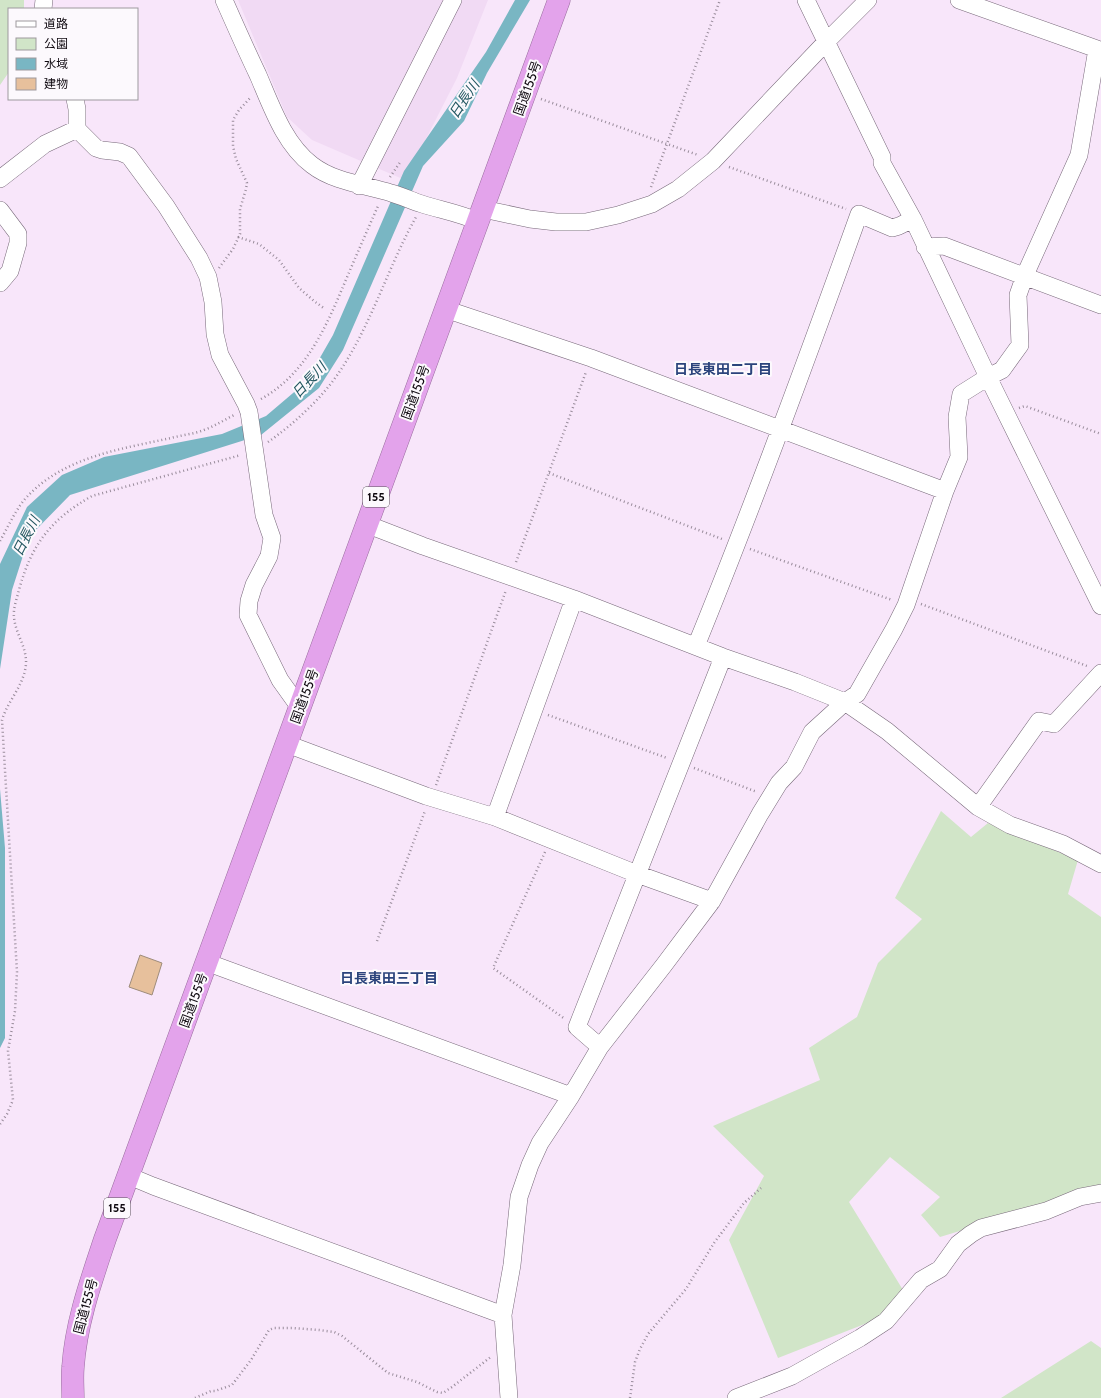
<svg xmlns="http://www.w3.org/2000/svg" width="1101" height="1398" font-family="Cabin,'Noto Sans JP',sans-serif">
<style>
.built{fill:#f1daf4}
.green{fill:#d1e5c8}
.water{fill:#79b6c3}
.building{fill:#e7c09c;stroke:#9e8c7b}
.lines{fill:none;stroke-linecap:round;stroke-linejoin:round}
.minor-casing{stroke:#776879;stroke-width:18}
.highway-casing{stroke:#996d9e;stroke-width:23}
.path{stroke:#998c9b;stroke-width:2.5;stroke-dasharray:1 3;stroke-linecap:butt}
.minor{stroke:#fff;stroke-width:17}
.highway{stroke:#e3a3eb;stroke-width:22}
.labels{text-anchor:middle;stroke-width:4;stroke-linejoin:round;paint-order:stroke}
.shield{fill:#fcf9fd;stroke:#565157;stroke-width:1}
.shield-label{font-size:12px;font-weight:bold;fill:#0f0910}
.street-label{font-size:13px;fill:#0f0910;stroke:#fcf9fd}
.water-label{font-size:14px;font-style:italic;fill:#235761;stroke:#fcf9fd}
.neighbourhood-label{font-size:14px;font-weight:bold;fill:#2b447c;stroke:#fcf9fd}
</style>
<rect width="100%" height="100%" fill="#f8e6fa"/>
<path class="built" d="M238 0H488L457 78 405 180 312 140 287 117Z"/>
<path class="green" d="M0 0H24V9H9V72L0 85Z
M941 811 971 837 988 823 1078 860 1068 894 1101 917V1192L1078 1195 940 1237 921 1215 940 1197 890 1157 849 1202 903 1290 880 1318 778 1358 729 1240 764 1176 713 1126 820 1080 809 1048 857 1017 878 963 922 919 895 898Z
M1091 1341 1101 1348V1398H1001Z"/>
<path class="water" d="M515 0H530L487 73 464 121 423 166 343 350 319 388 261 435 70 495 29 537 12 590 0 669V564L27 507 62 475 104 457 222 434 266 416 306 382 333 335 404 171 486 52Z
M0 789 5 848V1038L0 1048Z"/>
<path class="building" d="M140 955 162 963 152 995 129 987Z"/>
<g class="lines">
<g class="minor-casing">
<path id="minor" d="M224 0C235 25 246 50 258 75 271 105 284 144 312 165 334 182 365 185 391 193 402 196 412 201 422 204 441 210 459 213 477 221
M806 0 882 157V163L913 219 988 377 1101 606
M43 9 44 0
M75 99 77 109V129L96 148 102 150 120 152 129 156 166 206 199 258 208 277 213 302 215 334 220 355 246 404 249 412 264 515 272 538 269 556 254 585 249 601 248 615 280 680 300 708
M0 179 45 144 77 129
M359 186 453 0
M483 209 530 219 556 222H586L618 215 652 204 678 189 713 161 826 42 868 0
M0 210 18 234V243L10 271 0 283
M925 247 944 246 1101 305
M445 309 591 358 945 491
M366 524 423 546 574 599 723 657 795 682 845 702 887 731 978 807 1010 825 1063 844 1101 864
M696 646C754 504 807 359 859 214L892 228 899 226 913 219
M287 744 426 796 495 817 637 874 712 901
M978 807 1039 721 1054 724 1101 673
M495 817 574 599
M206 962 571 1096
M600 1047 577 1027 723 657
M129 1176 153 1186 503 1315
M509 1398 503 1315 512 1265 519 1197 530 1165 540 1143 571 1096 600 1047 664 965 712 901 760 814 779 783 794 767 812 732 845 702 857 694 894 629 906 605 945 491 959 457 957 417 961 394 988 377 1002 370 1020 345 1018 295 1025 275 1079 155 1097 49 959 0
M736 1398 792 1376 860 1338 886 1321 921 1280 940 1269 958 1244 971 1234 981 1228 1046 1211 1080 1197 1101 1193"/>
</g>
<g class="highway-casing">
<path id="highway" d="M73 1398C73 1388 72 1377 73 1367 76 1323 91 1281 105 1239L559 0"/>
</g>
<path class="path" d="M541 99 698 155
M729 167 846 209
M390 177 401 161
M651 187 720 0
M238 237 259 244 279 260 299 288 314 301 325 309
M219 268 233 249 240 234V209L246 189 247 183 236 159 233 146V120L239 110 251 97
M261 399C306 374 326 327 345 282 356 256 367 231 378 206
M1019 408 1025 406 1101 434
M268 442C294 424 323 397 340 371 372 323 388 267 416 217
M549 473 722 539
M0 541C8 527 15 511 25 499 62 457 121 449 171 438 182 435 194 434 204 430 215 426 224 420 234 415
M750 549 892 600
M516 562 586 372
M921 604 1087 666
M548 715 667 758
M694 768 757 792
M436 785 506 590
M545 852 493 968 565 1019
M377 941 425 811
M0 1124 7 1114 13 1100 8 1051 15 1011 17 972 2 720C8 700 24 686 26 664 27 647 15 633 14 617 13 608 17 598 19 590 31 545 51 519 92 496L241 455
M195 1398 211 1391H215L232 1385 251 1360 269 1330 274 1328H293L319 1330 334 1332 342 1336 388 1373 417 1382 437 1392 443 1393 452 1387 492 1356
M630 1398 635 1362 640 1349 648 1334 686 1289 714 1243 744 1203 761 1188"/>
<use href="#minor" class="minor"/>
<use href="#highway" class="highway"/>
</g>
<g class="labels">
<g class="shield">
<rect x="363" y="487" width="26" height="20" rx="3"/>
<rect x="104" y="1198" width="26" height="20" rx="3"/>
</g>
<g class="shield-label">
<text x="376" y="501">155</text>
<text x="117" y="1212">155</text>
</g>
<g class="street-label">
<text transform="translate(527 88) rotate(-70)" y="5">国道155号</text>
<text transform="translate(415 392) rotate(-70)" y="5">国道155号</text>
<text transform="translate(304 696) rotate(-70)" y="5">国道155号</text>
<text transform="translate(193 1000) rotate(-70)" y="5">国道155号</text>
<text transform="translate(85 1306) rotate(-75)" y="5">国道155号</text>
</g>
<g class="water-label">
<text transform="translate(464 99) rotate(-56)" y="5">日長川</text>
<text transform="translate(309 380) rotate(-47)" y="5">日長川</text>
<text transform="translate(26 536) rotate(-63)" y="5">日長川</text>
</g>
<g class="neighbourhood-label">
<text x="723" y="374">日長東田二丁目</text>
<text x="389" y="983">日長東田三丁目</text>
</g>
</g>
<rect x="8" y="8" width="130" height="92" fill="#fcf9fd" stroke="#9d999e"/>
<rect x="16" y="21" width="20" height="6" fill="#ffffff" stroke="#9d999e"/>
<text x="44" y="28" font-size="12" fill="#0f0910">道路</text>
<rect x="16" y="38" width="20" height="12" fill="#d1e5c8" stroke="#9d999e"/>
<text x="44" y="48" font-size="12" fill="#0f0910">公園</text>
<rect x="16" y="58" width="20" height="12" fill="#79b6c3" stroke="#9d999e"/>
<text x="44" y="68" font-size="12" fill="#0f0910">水域</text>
<rect x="16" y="78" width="20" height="12" fill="#e7c09c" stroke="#9d999e"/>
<text x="44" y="88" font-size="12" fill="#0f0910">建物</text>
</svg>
